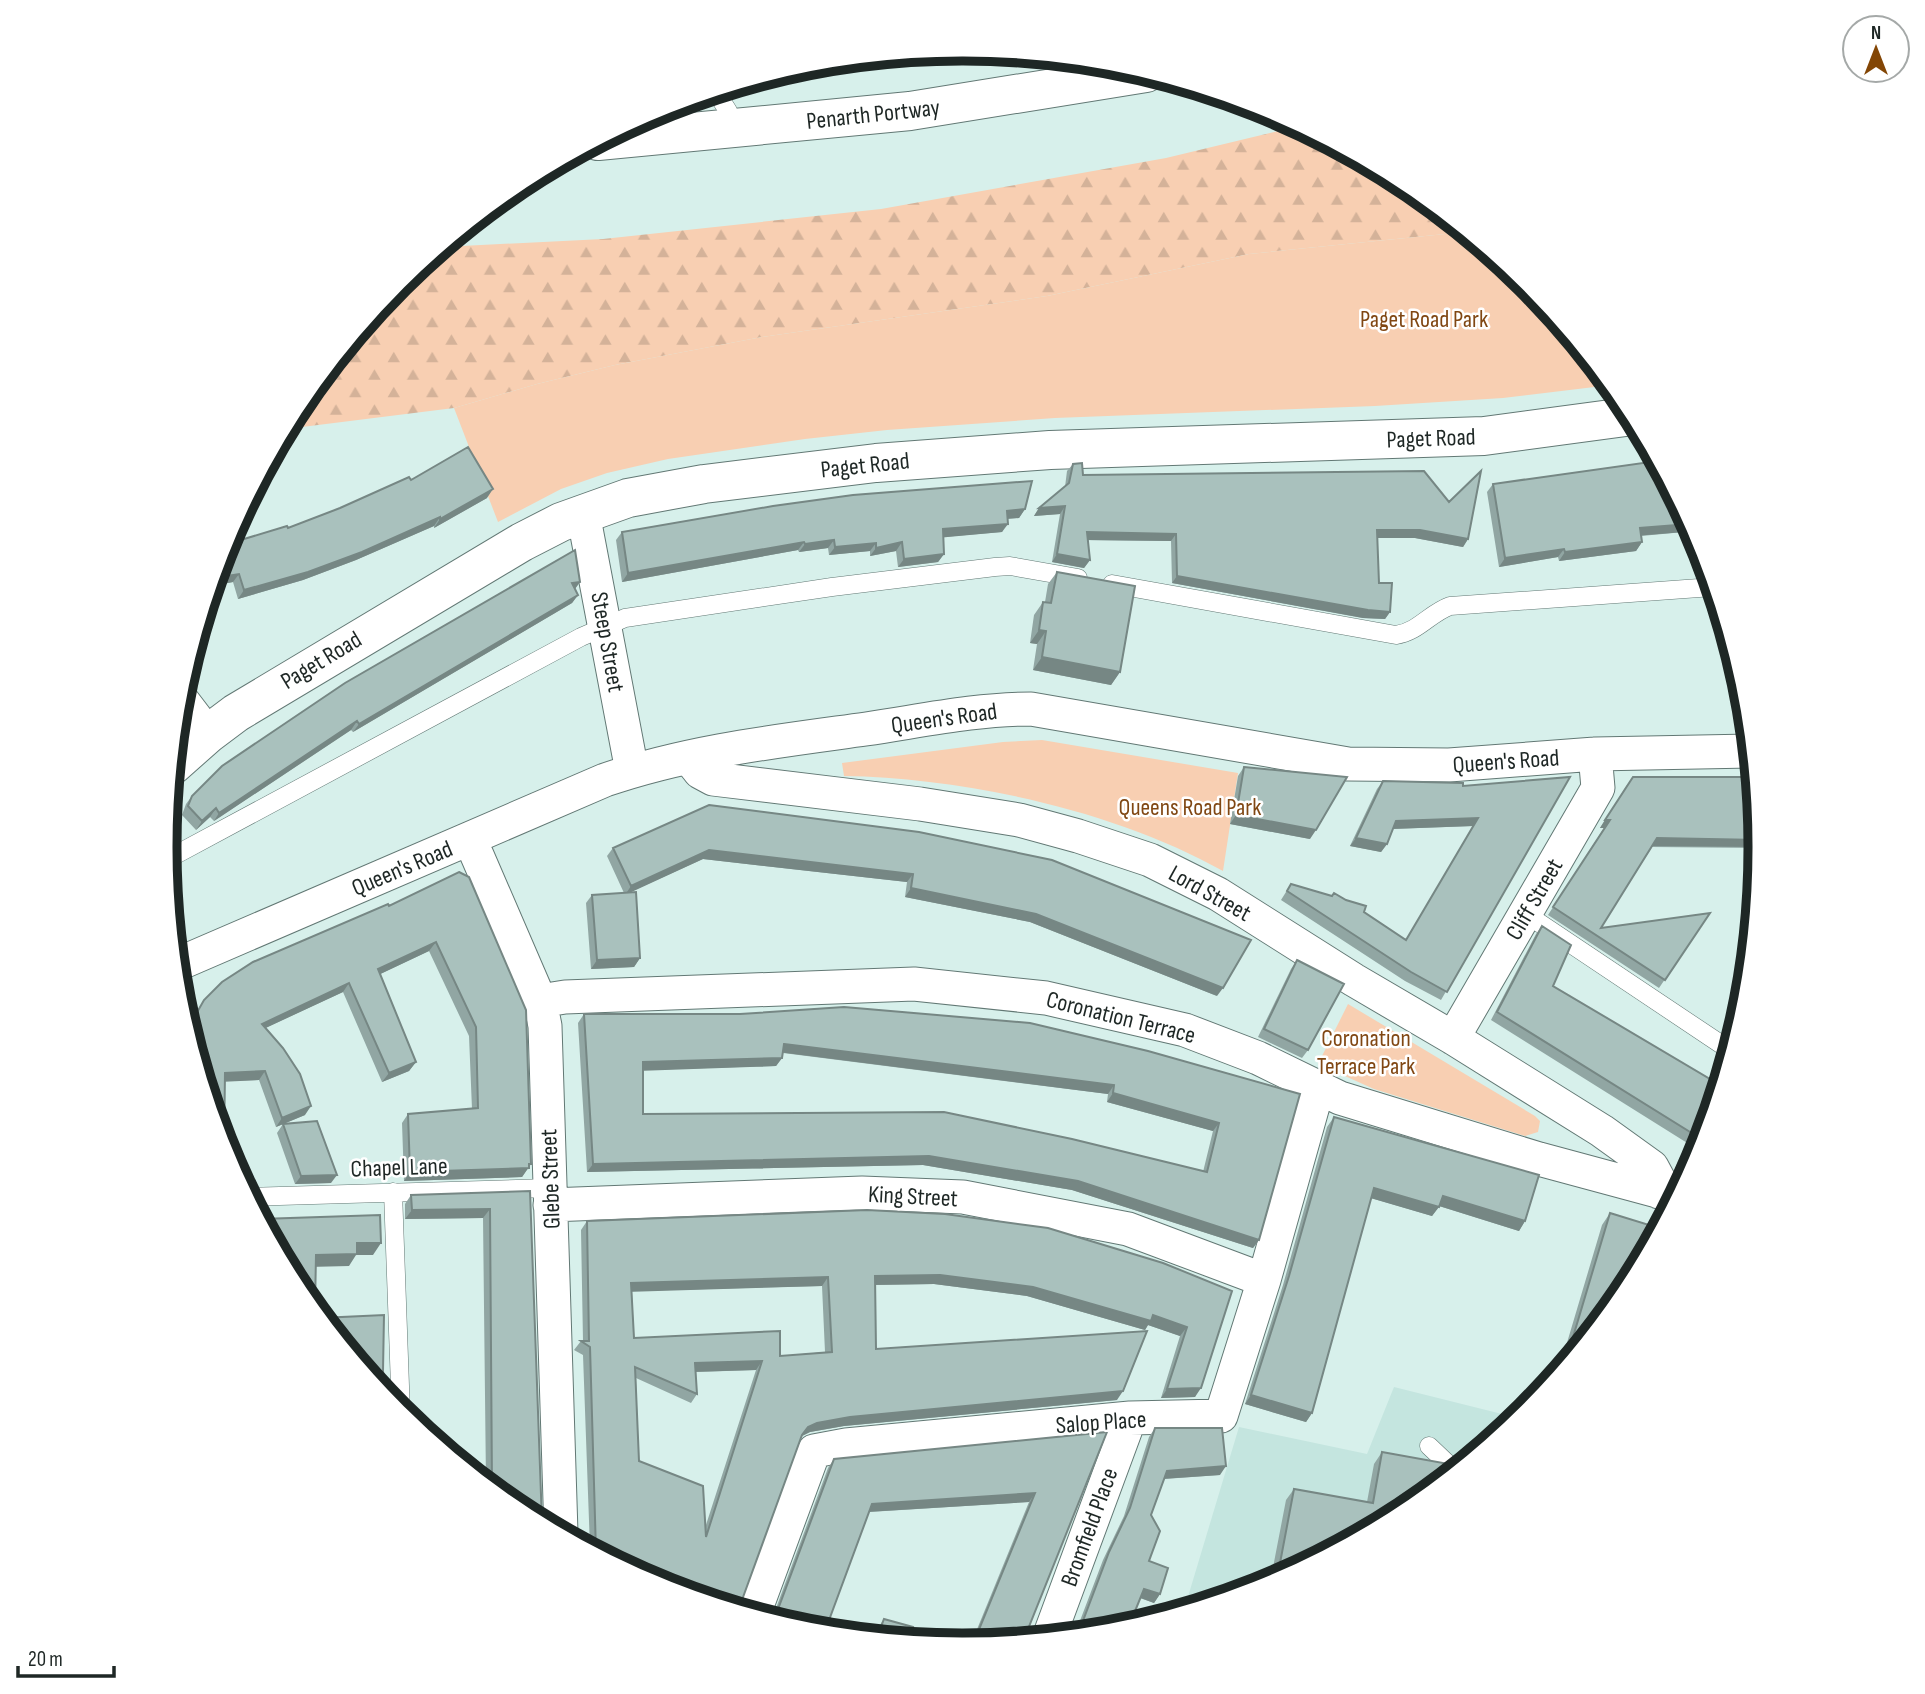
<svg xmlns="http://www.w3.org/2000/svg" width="1925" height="1694" font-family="'Sofia Sans Condensed',sans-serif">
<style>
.built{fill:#c4e5df}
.forest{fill:url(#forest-firs)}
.park{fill:#f8cfb2}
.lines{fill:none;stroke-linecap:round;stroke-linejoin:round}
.lane-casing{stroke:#627874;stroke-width:19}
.street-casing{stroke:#627874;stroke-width:35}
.secondary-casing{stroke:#627874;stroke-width:40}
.lane{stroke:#fff;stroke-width:18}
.street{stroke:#fff;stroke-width:33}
.secondary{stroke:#fff;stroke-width:38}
.wall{fill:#91a6a3;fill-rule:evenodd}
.shaded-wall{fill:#768784}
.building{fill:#a9c1bd;stroke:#768784;stroke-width:2;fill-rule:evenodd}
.labels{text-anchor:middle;stroke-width:5;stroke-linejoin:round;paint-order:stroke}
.street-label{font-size:24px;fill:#1e2725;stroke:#fff}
.park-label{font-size:24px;fill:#804713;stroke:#fff}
.rim{fill:none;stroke:#1e2725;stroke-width:9}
</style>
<defs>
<pattern id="forest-firs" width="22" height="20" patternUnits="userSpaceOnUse" patternTransform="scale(1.75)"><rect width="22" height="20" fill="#f8cfb2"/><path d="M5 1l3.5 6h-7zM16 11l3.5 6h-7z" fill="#d4b299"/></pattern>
</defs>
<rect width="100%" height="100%" fill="#d7f0eb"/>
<path class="built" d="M1394 1387 1506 1415V1429L1406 1511 1268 1584 1184 1610 1239 1427 1367 1454Z"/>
<path class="forest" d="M1299 126 1406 184 1465 232 1249 254 1047 296 762 337 615 365 537 384 454 408 286 429 299 403 399 282 442 247 603 239 881 209 1166 158Z"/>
<path class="park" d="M1465 232 1527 283 1611 385 1503 398 1375 406 1055 418 887 430 805 439 668 459 607 473 561 489 498 522 454 408 537 384 615 365 762 337 1047 296 1249 254Z
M1042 740 1238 773 1223 871C1117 811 966 778 844 776L842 763 1003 742Z
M1348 1004 1535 1116 1540 1121 1538 1132 1525 1136 1374 1089 1318 1064Z"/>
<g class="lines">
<g class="lane-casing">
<path id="lane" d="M714 93 716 92 728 111 730 129
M1112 584 1396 635C1418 632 1430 613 1450 606L1713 587
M166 860 581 637 625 618 832 587 995 567 1010 566 1078 578
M1526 914 1731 1051
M393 1192 401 1414
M249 1197 550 1188
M1429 1446 1449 1465 1459 1467"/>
</g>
<g class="street-casing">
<path id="street" d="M583 513 632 771
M179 696 208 734
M689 758 700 772 713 779 920 804 1019 820 1078 836 1150 860 1218 894 1354 980 1453 1038 1602 1131 1652 1167 1659 1180V1192
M470 839 540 1001 545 1026 561 1533
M176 965 605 780C689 751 779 741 866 729 921 721 976 709 1031 709L1348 764 1449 765 1595 754 1751 751
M540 1001 565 997 914 984 1046 998 1185 1030 1258 1058 1340 1098 1539 1159 1676 1196
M1453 1038 1598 788 1595 754
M550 1205 862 1193 963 1197 1128 1229 1264 1280
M754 1614 814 1451 846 1445 1130 1418 1221 1416 1264 1280 1318 1088
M1049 1637 1130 1418"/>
</g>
<g class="secondary-casing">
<path id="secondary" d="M598 141 910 111 1146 73
M173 765 208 734 236 713 522 542 561 522 628 498 704 484 876 463 1050 450 1484 436 1633 416"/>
</g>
<use href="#lane" class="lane"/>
<use href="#street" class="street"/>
<use href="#secondary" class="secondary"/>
</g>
<path class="wall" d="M1657 461 1700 542 1702 549 1693 550 1692 541 1686 542 1684 532 1641 536 1642 542 1636 551 1559 561 1558 557 1499 567 1487 492 1493 484Z
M1073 464 1083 475 1468 539 1463 547 1415 538H1377L1379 583 1390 612 1385 619 1363 618 1172 583 1171 541 1088 540 1090 560 1084 568 1052 562 1060 514 1034 516 1039 508 1065 487 1067 471Z
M411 480 487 498 434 528V526L356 560 303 580 238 599 233 582 212 586 288 528Z
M1025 509 1019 518 1008 519 1002 532 943 537 944 554 938 562 898 567 896 551 870 556V551L829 555 828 548 799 552 798 550 622 582 616 540 622 532Z
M1057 572 1120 672 1111 685 1033 670 1037 644 1030 643 1034 615 1043 602H1045L1048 584Z
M580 582 575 589 578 595 572 603 353 732 351 730 214 821 210 817 196 830 182 815 186 804 192 796Z
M1244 767 1310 839 1230 824 1238 776Z
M1570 777 1441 1000 1405 981 1281 900 1291 884 1364 912 1406 940 1473 826 1393 829 1387 844 1381 852 1350 846 1377 789 1383 781 1463 786Z
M1754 777 1760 848 1652 847 1601 928 1710 913 1659 988 1548 915 1604 828H1600L1627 785Z
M919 832 1217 996 1030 922 905 897 907 882 703 859 630 892 640 958 634 967 591 969 586 903 592 895 624 893 607 856 613 848Z
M459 872 531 1164 522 1177 404 1181 402 1123 408 1114 472 1109 469 1036 429 951 380 974 416 1062 409 1071 382 1082 343 992 265 1028 305 1115 276 1127 259 1080 225 1081 224 1148 187 1027 204 1000Z
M1542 926 1553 986 1720 1085 1700 1151 1491 1020 1536 934Z
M1297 960 1308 1050 1302 1058 1258 1037 1291 969Z
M1746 993 1745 1003 1734 1039 1723 1032Z
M584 1014 1300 1094 1259 1240 1253 1248 1072 1190 923 1165 587 1172 578 1023ZM783 1053 1108 1094 1107 1102 1213 1131 1203 1172 643 1114V1070L776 1066 782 1058Z
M1334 1117 1525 1221 1519 1231 1439 1206 1432 1216 1371 1198 1312 1413 1306 1422 1245 1404 1283 1285 1327 1127Z
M283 1124 331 1183 295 1184 277 1133Z
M530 1191 519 1510 486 1483 483 1218 405 1219V1204L411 1195Z
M1610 1213 1626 1291 1558 1373 1602 1225Z
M587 1221 1232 1291 1195 1397 1161 1398 1180 1336 1148 1325 1145 1330 1027 1296 934 1284 875 1285 876 1349 1117 1400 844 1426 810 1432 802 1436 736 1608 657 1584 590 1548 583 1355 574 1350 581 1341H583L581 1230ZM822 1286 825 1352 780 1356 634 1338 632 1291ZM756 1370 705 1528 639 1461 636 1378 691 1403 697 1394 696 1372Z
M1155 1428 1220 1475 1164 1479 1151 1515 1149 1561 1160 1594 1154 1603 1140 1598 1118 1630 1075 1634 1103 1560 1124 1516 1149 1437Z
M1107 1432 1024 1639 971 1644 1029 1502 869 1512 806 1630 772 1619 828 1468 834 1459Z
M1382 1452 1406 1511 1270 1583 1286 1500 1294 1489 1367 1502 1374 1464Z
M884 1619 909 1640 875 1636 878 1628Z"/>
<path class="shaded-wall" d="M920 53 919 54 824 63H825Z
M493 489 487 498 434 528 440 519Z
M1065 506 1060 514 1034 516 1039 508Z
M1025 509 1019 518 1001 519 1007 511Z
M440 517 434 526 356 560 303 580 238 599 244 590Z
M1008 524 1002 532 937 538 943 529Z
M1690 524 1684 532 1634 536 1640 528Z
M1377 530H1420L1468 539 1463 547 1415 538H1371Z
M1087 532 1176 534 1171 541 1082 540Z
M1695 532 1696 535 1692 541 1686 542 1692 533Z
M834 540 828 548 799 552 805 544Z
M804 542 798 550 622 582 628 573Z
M902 542 896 551 870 556 876 548Z
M1642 542 1636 551 1559 561 1565 552Z
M1699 542 1702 549 1693 550Z
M876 543 870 551 829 555 835 547Z
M1564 549 1558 557 1499 567 1505 558Z
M944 554 938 562 898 567 904 559Z
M1057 554 1090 560 1084 568 1052 562Z
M239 574 233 582 212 586 214 578Z
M1177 576 1390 612 1385 619 1363 618 1172 583Z
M580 582 574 590 572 583Z
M578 595 572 603 353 732 359 724Z
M1039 630 1046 631 1037 644 1030 643Z
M1042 657 1120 672 1111 685 1033 670Z
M357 721 351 730 214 821 219 813Z
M216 808 210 817 196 830 202 821Z
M1236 815 1316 830 1310 839 1230 824Z
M1478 818 1473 826 1390 829 1396 821Z
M1605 820H1610L1604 828H1600Z
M1356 838 1387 844 1381 852 1350 846Z
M1657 838 1760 840V847L1651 846Z
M709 850 913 874 907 882 703 859 625 895 631 886Z
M911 888 1036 914 1223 988 1217 996 1030 922 905 897Z
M436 942 429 951 372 978 378 969Z
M640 958 634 967 591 969 597 960Z
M349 983 343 992 255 1033 262 1024Z
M784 1044 1114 1085 1108 1094 778 1052Z
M782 1058 776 1066 637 1071 643 1062Z
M416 1062 409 1071 382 1082 389 1073Z
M265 1071 259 1080 219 1082 225 1073Z
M1113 1093 1219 1123 1213 1131 1107 1102Z
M311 1106 305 1115 276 1127 282 1118Z
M929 1156 1078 1181 1259 1240 1253 1248 1072 1190 923 1165 587 1172 593 1164Z
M531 1164 522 1177 404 1181 410 1172Z
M337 1175 331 1183 295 1184 301 1176Z
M1374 1188 1439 1207 1432 1216 1367 1197Z
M1443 1196 1525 1221 1519 1231 1436 1205Z
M490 1209 483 1218 405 1219 412 1210Z
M357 1243H381L373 1255H356L349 1266 308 1267 316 1255Z
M940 1275 1033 1287 1153 1315 1187 1327 1180 1336 1148 1325 1145 1330 1027 1296 934 1284 869 1285 875 1276Z
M828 1277 822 1286 625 1292 631 1283Z
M762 1361 756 1370 689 1372 695 1363Z
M1201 1388 1195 1397 1161 1398 1167 1389Z
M1123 1391 1117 1400 844 1426 810 1432 802 1436 808 1427 817 1423 850 1417Z
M1251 1395 1312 1413 1306 1422 1245 1404Z
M1226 1466 1220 1475 1161 1479 1167 1471Z
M1035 1493 1029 1502 866 1512 872 1504Z
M1144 1589 1160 1594 1154 1603 1138 1597Z
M732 1596 742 1600 736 1608 726 1605Z"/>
<path class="building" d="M468 447 493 489 440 519V517L362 552 308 572 244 590 239 574 214 578 224 545 287 526 288 528 340 508 409 477 411 480Z
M1657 461 1690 524 1640 528 1642 542 1565 552 1564 549 1505 558 1493 484Z
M1082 463 1083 475 1424 471 1449 502 1481 471 1468 539 1420 530H1377L1379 583H1392L1390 612 1368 610 1177 576 1176 534 1087 532 1090 560 1057 554 1065 506 1039 508 1069 483 1073 464Z
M1032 481 1025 509 1007 511 1008 524 943 529 944 554 904 559 902 542 876 548V543L835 547 834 540 805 544 804 542 628 573 622 532 773 506 853 495Z
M575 550 580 582 572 583 578 595 359 724 357 721 219 813 216 808 202 821 188 806 192 796 222 766 345 683Z
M1057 572 1135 586 1120 672 1042 657 1046 631 1039 630 1043 602 1051 603Z
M1244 767 1347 777 1316 830 1236 815Z
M1570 777 1447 992 1411 972 1287 891 1291 884 1332 896 1334 893 1346 900 1366 906 1364 912 1406 940 1478 818 1396 821 1387 844 1356 838 1383 781 1463 783V786Z
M1633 777H1754L1760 840 1657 838 1601 928 1710 913 1665 980 1553 907 1610 820H1605Z
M709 805 919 832 1052 860 1251 940 1223 988 1036 914 911 888 913 874 709 850 631 886 613 848Z
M459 872 469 877 526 1010 531 1164H529V1168L410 1172 408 1114 478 1108 476 1027 436 942 378 969 416 1062 389 1073 349 983 262 1024 283 1048 300 1074 311 1106 282 1118 265 1071 225 1073 224 1148 189 1033 191 1023 204 1000 222 982 253 962 388 904 389 906Z
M636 892 640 958 597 960 592 895Z
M1542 926 1571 945 1553 986 1720 1085 1703 1140 1497 1012Z
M1297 960 1344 984 1308 1050 1264 1029Z
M1746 994 1745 1003 1737 1029 1729 1023Z
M844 1007 1030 1023 1148 1051 1300 1094 1259 1240 1078 1181 929 1156 593 1164 584 1014H740ZM784 1044 1114 1085 1113 1093 1219 1123 1207 1172 1072 1139 944 1112 643 1114V1062L782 1058Z
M1334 1117 1539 1175 1525 1221 1443 1196 1439 1207 1374 1188 1312 1413 1251 1395 1289 1276Z
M317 1121 337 1175 301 1176 283 1124Z
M530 1191 542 1522 519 1510 492 1488 490 1209 412 1210 411 1195Z
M867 1210 945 1214 1048 1228 1163 1263 1232 1291 1201 1388 1167 1389 1187 1327 1153 1315 1151 1321 1033 1287 940 1275 875 1276 876 1349 1147 1331 1123 1391 850 1417 817 1423 808 1427 802 1435 742 1600 732 1596 728 1606 657 1584 596 1552 590 1347 581 1341H589L587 1221ZM828 1277 832 1352 780 1356V1331L634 1338 631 1283ZM762 1361 706 1537 703 1486 639 1461 635 1367 697 1394 695 1363Z
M1610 1213 1659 1228 1626 1291 1565 1364Z
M380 1215 381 1243H357V1254L316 1255 315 1307H313L299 1290 261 1219Z
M384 1315 383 1371 386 1396 321 1318Z
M1155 1428H1222L1226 1466 1167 1471 1151 1515 1160 1531 1149 1561 1168 1568 1160 1594 1144 1589 1129 1626 1118 1630 1078 1634 1109 1552 1130 1508Z
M1107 1432 1024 1639 973 1644 1035 1493 872 1504 825 1631 806 1630 774 1620 834 1459Z
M1382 1452 1460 1466 1406 1511 1277 1579 1294 1489 1373 1503Z
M884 1619 913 1627 909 1640 877 1637Z"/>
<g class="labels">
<g class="street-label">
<text transform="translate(873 114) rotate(-6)" y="8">Penarth Portway</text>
<text transform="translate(1431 438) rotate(-2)" y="8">Paget Road</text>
<text transform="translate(865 465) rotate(-6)" y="8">Paget Road</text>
<text transform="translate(608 642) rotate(80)" y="8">Steep Street</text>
<text transform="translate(321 660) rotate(-31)" y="8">Paget Road</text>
<text transform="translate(944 718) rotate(-8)" y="8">Queen's Road</text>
<text transform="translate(1506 761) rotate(-4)" y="8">Queen's Road</text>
<text transform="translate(402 868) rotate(-23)" y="8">Queen's Road</text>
<text transform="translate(1210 893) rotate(29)" y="8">Lord Street</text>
<text transform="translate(1534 899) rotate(-60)" y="8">Cliff Street</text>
<text transform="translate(1121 1017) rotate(14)" y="8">Coronation Terrace</text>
<text transform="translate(399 1167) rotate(-2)" y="8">Chapel Lane</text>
<text transform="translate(550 1179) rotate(-92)" y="8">Glebe Street</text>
<text transform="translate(913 1196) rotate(3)" y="8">King Street</text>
<text transform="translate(1101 1422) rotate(-4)" y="8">Salop Place</text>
<text transform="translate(1089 1527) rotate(-70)" y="8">Bromfield Place</text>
</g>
<g class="park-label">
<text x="1424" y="327">Paget Road Park</text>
<text x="1190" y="815">Queens Road Park</text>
<text x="1366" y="1046">Coronation<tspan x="1366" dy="28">Terrace Park</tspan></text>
</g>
</g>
<path d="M0 0H1925V1694H0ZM962 61H963A785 785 0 0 1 1748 846V848A785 785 0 0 1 963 1633H962A785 785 0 0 1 177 848V846A785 785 0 0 1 962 61Z" fill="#fff" fill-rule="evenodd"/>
<path class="rim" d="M962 61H963A785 785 0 0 1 1748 846V848A785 785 0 0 1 963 1633H962A785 785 0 0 1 177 848V846A785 785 0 0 1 962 61Z"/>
<g transform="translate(1876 49)"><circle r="33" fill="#ffffff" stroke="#a5a9a8" stroke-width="2"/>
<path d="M0-5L12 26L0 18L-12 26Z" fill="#834605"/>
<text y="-10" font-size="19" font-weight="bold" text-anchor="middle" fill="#1e2725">N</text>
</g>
<path d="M18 1666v10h96v-10" fill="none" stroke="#1e2725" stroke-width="3.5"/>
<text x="28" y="1666" font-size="21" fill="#1e2725" stroke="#ffffff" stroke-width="5" paint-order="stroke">20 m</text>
</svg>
